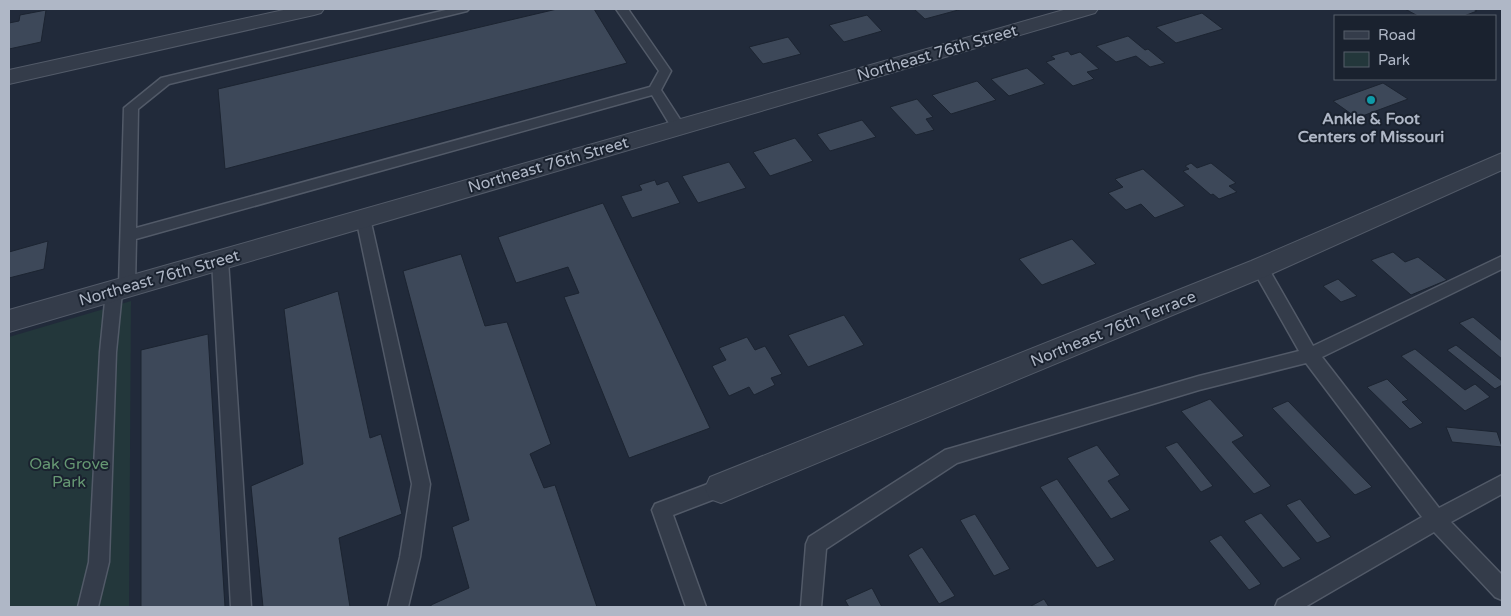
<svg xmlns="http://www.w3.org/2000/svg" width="1511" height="616" font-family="'Varela Round',sans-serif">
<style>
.green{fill:#23373b}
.building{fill:#3d4859;stroke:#1c2431}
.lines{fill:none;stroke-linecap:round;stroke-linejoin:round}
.service-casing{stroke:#525a68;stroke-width:3}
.minor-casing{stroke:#525a68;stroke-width:2}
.tertiary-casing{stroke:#525a68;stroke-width:2}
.service{fill:#343c4a;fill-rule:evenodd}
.minor{fill:#343c4a;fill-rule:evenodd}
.tertiary{fill:#343c4a;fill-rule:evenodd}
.culture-dot{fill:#0f9aa8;stroke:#1a222f;stroke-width:2}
.labels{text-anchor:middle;stroke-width:4;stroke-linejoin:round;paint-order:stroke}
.street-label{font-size:16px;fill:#afb7c6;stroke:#1a222f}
.poi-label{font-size:16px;font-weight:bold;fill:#afb7c6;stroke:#1a222f}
.park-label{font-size:16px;fill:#669873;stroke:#1a222f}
</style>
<rect width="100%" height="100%" fill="#212a3a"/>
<path class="green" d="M131 301 129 607H9V337Z"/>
<path class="building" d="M557 9H594L627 63 225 169 218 89Z
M914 9H962L925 19Z
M1405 9H1473L1477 11 1464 16H1418Z
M46 10 41 42 9 49V23L19 21 20 15Z
M1202 13 1223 29 1176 43 1156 27Z
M867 15 882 31 844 42 829 25Z
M1128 36 1145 50 1148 49 1165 63 1150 67 1136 56 1116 62 1096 46Z
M788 37 801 54 763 64 749 47Z
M1068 51 1071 55 1080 52 1099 69 1087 72 1094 79 1073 86 1046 62 1055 59 1051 56Z
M1027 68 1045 84 1009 96 991 79Z
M977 81 996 100 951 114 932 95Z
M1383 83 1408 99 1357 118 1333 101Z
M917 99 933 117 926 119 934 130 916 135 890 107Z
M862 120 876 137 830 151 817 134Z
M795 138 813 161 770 176 753 152Z
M729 162 746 188 698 203 682 176Z
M1191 163 1197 168 1211 163 1236 183 1229 186 1237 192 1219 199 1213 194 1211 195 1183 171 1189 169 1185 166Z
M1143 169 1185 206 1155 218 1141 204 1126 210 1108 193 1123 187 1115 179Z
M655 180 657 185 668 181 680 203 632 218 621 196 642 190 639 185Z
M603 203 710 428 629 458 564 297 579 293 568 267 516 283 498 237Z
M1072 239 1096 264 1042 285 1019 259Z
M48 241 44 269 9 278V252Z
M1393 252 1405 262 1418 257 1447 280 1411 295 1371 260Z
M461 254 485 326 507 322 551 444 530 454 544 488 555 485 597 607H431V605L469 588 452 527 469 520 403 271Z
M1338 279 1357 296 1341 302 1323 286Z
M338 291 370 438 381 434 402 514 339 538 350 607H263L251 486 303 464 284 309Z
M844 315 864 345 808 367 788 335Z
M1473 317 1502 341V359L1459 323Z
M208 334 225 607H141V350Z
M747 337 755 350 765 346 782 374 771 378 775 385 754 395 749 387 729 396 712 366 726 360 719 348Z
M1456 345 1502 381V385L1495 389 1447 350Z
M1415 349 1465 390 1475 384 1490 397 1465 411 1401 356Z
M1387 379 1408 400 1402 402 1423 423 1410 429 1367 387Z
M1210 399 1244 436 1232 442 1271 486 1254 494 1181 411Z
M1288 401 1372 487 1355 495 1272 408Z
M1446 427 1497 432 1502 447 1452 442Z
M1177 442 1213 486 1201 492 1165 447Z
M1097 445 1120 475 1108 481 1130 510 1111 519 1067 458Z
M1057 479 1115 560 1097 568 1040 487Z
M1300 499 1331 537 1317 543 1286 505Z
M1261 513 1301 559 1283 568 1244 521Z
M975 514 1010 569 994 576 960 520Z
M1221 535 1261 584 1249 590 1209 541Z
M922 547 955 596 939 604 908 555Z
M872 588 882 607H849L845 600Z
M1044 599 1049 607 1031 606Z"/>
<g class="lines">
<g class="service-casing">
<path id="service" d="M450 9H469L467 11 169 84 138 109 136 228 650 87 659 71 616 9H628L671 71 661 90 685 127 683 130H673L652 95 136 239 135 287 133 291 127 293 122 292 116 352 109 562 98 607H78L89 562 100 352 106 291 108 287 114 285 119 286 124 108 161 78Z
M363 213 368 214 370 218 430 484 420 557 408 607H388L400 557 412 484 356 218 358 214Z
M220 254 225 256 228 260 251 607H231L212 260 215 256Z
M1502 256V269L1322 357 1439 508 1502 475V494L1451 522 1502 575V600L1495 597 1434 532 1305 607H1275L1278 600 1422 517 1306 363 1199 390 957 463 826 549 821 607H801L806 544 809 537 945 450 1199 376 1299 351 1252 268 1254 264 1260 262 1266 264 1313 346Z
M721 479 728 482 731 488 728 494 673 515 706 607H686L652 510 655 504Z"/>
</g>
<g class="minor-casing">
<path id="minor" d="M288 9H324L321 13 314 15 9 84V70Z
M1502 153V170L1269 275 721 503 710 499 705 488 710 477 1251 261Z"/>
</g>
<g class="tertiary-casing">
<path id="tertiary" d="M1067 9H1098L1095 13 9 332V310Z"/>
</g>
<use href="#service" class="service"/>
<use href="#minor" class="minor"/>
<use href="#tertiary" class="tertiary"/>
</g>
<circle class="culture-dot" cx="1371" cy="100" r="5"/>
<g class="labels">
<g class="street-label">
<text transform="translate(937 52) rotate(-16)" y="6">Northeast 76th Street</text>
<text transform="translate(548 164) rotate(-16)" y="6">Northeast 76th Street</text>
<text transform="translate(159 277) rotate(-16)" y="6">Northeast 76th Street</text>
<text transform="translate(1113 328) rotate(-22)" y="6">Northeast 76th Terrace</text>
</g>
<g class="poi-label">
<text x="1371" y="124">Ankle &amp; Foot<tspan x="1371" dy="18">Centers of Missouri</tspan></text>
</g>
<g class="park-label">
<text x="69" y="469">Oak Grove<tspan x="69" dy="18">Park</tspan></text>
</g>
</g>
<rect width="1511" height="616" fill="none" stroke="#afb7c6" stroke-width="20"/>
<rect x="1334" y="15" width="162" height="65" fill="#1a222f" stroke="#565e6b"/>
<rect x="1344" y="31" width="25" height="8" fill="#343c4a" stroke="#565e6b"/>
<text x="1378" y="40" font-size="15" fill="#afb7c6">Road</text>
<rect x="1344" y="52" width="25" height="15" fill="#23373b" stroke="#565e6b"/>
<text x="1378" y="65" font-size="15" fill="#afb7c6">Park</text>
</svg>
